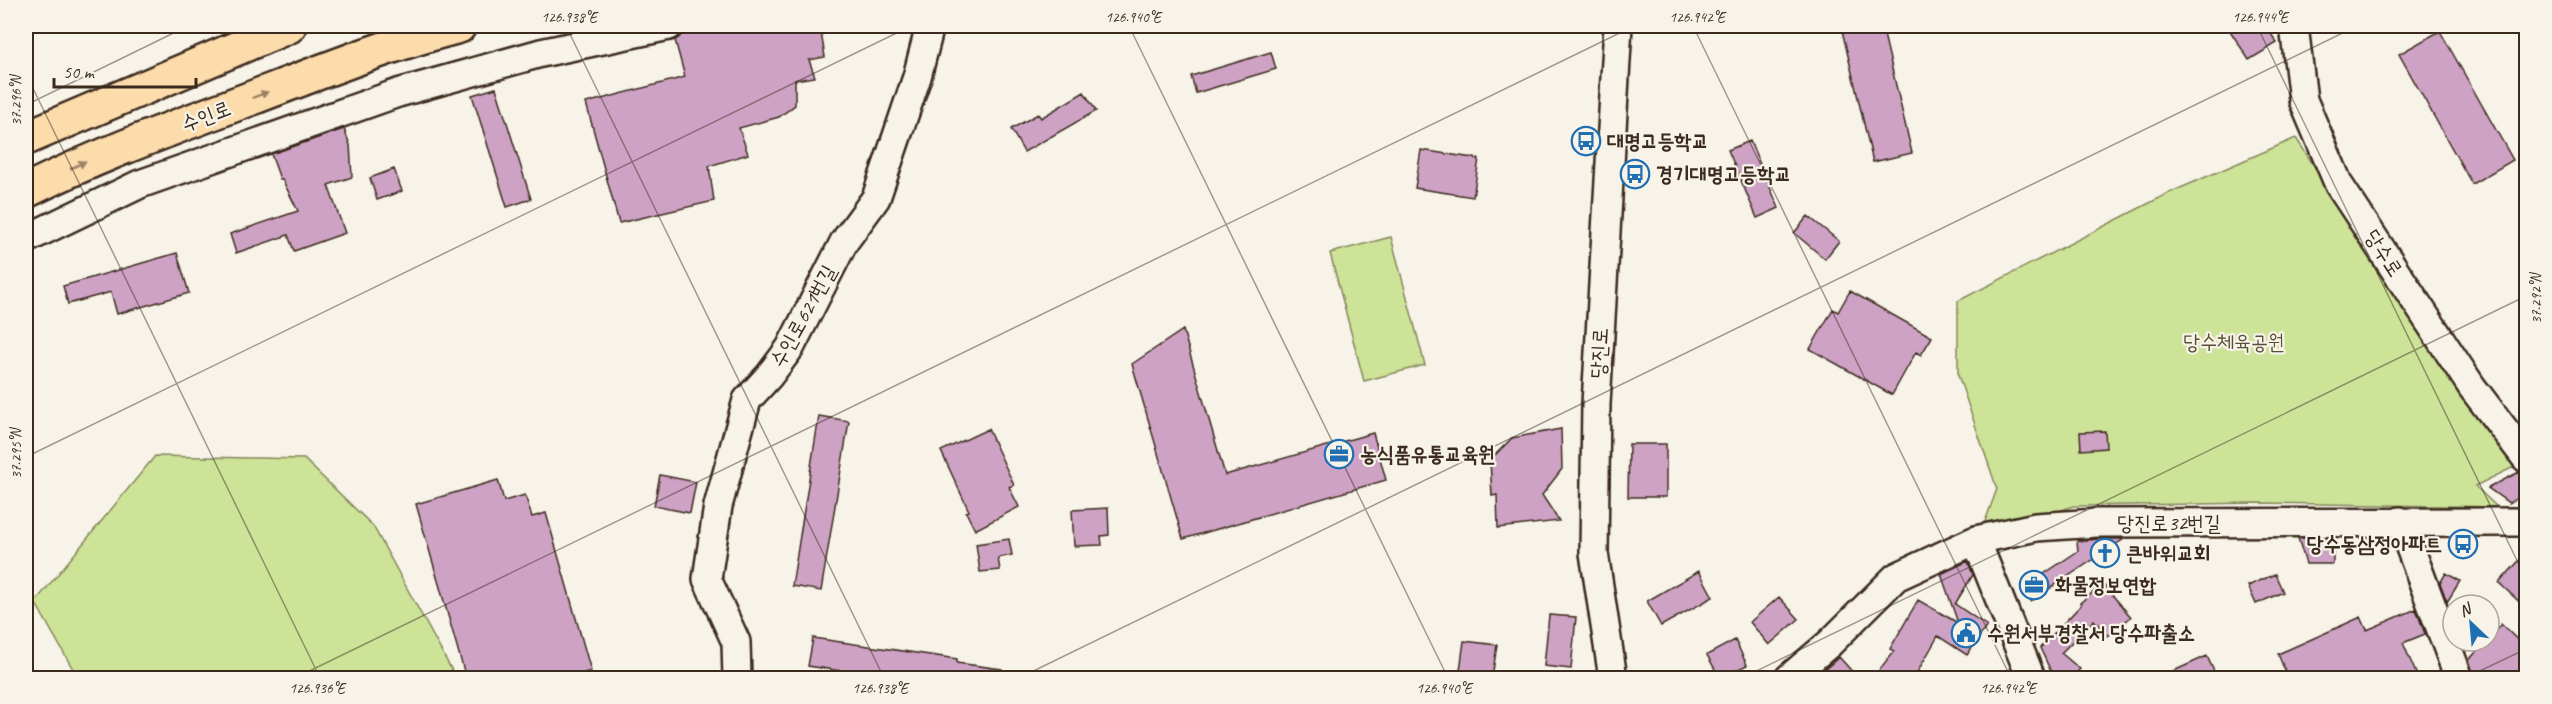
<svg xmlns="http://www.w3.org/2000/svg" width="2552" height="704" font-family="Caveat,'Poor Story',sans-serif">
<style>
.green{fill:#cde398;stroke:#84865b;stroke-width:1.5}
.building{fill:#cea2c5;stroke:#3b2a1e;stroke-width:1.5}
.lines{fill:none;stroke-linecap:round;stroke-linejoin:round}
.minor-casing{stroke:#3b2a1e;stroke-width:32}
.highway-casing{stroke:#3b2a1e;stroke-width:38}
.minor{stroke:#f7f3e8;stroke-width:27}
.highway{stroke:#fddcac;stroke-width:33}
.oneway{fill:#9c8365}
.ticks{fill:none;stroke:#3b2a1e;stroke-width:1.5;stroke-opacity:0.45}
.labels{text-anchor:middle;stroke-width:4.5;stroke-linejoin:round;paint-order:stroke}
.street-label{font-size:21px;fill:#3b2a1e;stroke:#f7f3e8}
.poi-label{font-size:21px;font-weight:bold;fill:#3b2a1e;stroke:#f7f3e8;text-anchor:start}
.park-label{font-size:21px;fill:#584f36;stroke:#f7f3e8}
.neatline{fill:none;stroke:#3b2a1e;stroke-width:2}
.ticks-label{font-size:15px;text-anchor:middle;fill:#3b2a1e}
</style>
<rect width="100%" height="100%" fill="#f7f3e8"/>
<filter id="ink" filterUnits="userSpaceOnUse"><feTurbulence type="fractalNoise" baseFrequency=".0167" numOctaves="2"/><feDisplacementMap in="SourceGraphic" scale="12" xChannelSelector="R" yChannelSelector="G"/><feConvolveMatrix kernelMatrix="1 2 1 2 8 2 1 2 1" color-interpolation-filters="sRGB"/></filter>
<g filter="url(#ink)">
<path class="green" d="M2296 138 2385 275 2518 465 2475 486 2497 507 2258 503 2073 506 2048 515 1983 527 1997 489 1958 375V301L2169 193Z
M1391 237 1425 365 1364 381 1330 253Z
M155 456 304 459 373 526 456 678H78L35 602Z"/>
<path class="building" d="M721 26H820L825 57 809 60 815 77 795 80V105L779 117 739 128 748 154 709 166 714 201 619 223 586 103 685 77 675 40 682 34Z
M1841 26H1882L1912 153 1873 162Z
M2227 26H2266L2277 43 2249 60Z
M2440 31 2513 160 2472 184 2399 54Z
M1271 52 1276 69 1196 93 1191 76Z
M496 88 531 199 507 207 472 95Z
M1084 92 1096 111 1024 152 1011 129 1038 114 1041 118Z
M344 129 350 145 352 177 328 185 345 233 294 251 288 235 236 253 230 234 298 211 282 179H280L271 154Z
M1750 141 1779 208 1757 218 1728 150Z
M1421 150 1479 159 1473 197 1415 188Z
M394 169 402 191 377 200 370 178Z
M1808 216 1839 241 1825 259 1794 233Z
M177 253 189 293 117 314 111 292 68 304 63 286Z
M1850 291 1932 337 1921 355 1916 352 1892 395 1810 349 1833 309 1838 312Z
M1183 330 1225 475 1373 433 1386 480 1183 539 1132 364Z
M819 416 849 421 821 591 792 586Z
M988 429 1014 485 1009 487 1019 507 975 530 966 512 969 511 941 451Z
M1561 429 1562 469 1542 495 1559 521 1498 528 1497 495 1492 496 1490 460 1512 438Z
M2105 431 2106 448 2081 450 2080 432Z
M1629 444H1666V497H1628Z
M2519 472 2526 482V493L2509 503 2488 488Z
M660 475 696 482 690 513 654 506Z
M498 480 504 501 525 495 532 517 546 513 591 671 566 678H466L416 504Z
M1108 508 1109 535 1101 536 1102 545 1074 546 1072 510Z
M2298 538H2333V564H2306Z
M1009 539 1012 555 998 558 1000 570 980 572 976 544Z
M2099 539H2124L2031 601 2023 588 2078 551 2077 541Z
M2526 553V608L2499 583Z
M1968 561 1973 575 1955 604 1987 626 1967 655 1938 636 1914 678H1873L1894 651 1890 649 1918 600 1958 623 1941 574Z
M1699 571 1713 597 1661 626 1647 601Z
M2446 573 2460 581 2447 602 2440 583Z
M2275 574 2283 592 2256 604 2248 586Z
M2103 584 2131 617 2108 636 2094 620 2061 653 2080 669 2071 678H2054L2040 648 2081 605 2080 603Z
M1779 597 1799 619 1769 645 1750 622Z
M2416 609 2425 634 2403 643 2418 678H2288L2278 654 2361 617 2367 630Z
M1549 615 1576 617 1571 669 1544 666Z
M2501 624 2526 648V678H2474L2469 660 2486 641H2489V638Z
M813 638 957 659V663L1002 669V678H889L808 666Z
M1735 640 1747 665 1720 678 1707 655Z
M1464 641 1497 645 1492 678H1459Z
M2207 656 2217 678H2158Z
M1839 657 1858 678H1815Z"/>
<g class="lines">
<g class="minor-casing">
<path id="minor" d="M2294 26 2303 100 2339 185 2472 387 2526 458
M26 239 140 184 398 93 541 53 669 26
M2400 521 2459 678
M1976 540 2031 678
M737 678 736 642 707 579 718 506 747 400 769 376 790 348 844 242 876 198 917 77 930 26
M1613 678 1594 553 1596 404 1618 26
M1789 678 1830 643 1896 577 1976 540 2036 527 2097 523 2526 522"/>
</g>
<g class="highway-casing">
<path id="highway" d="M26 138 289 26
M26 191C96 156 170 129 244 101 315 74 386 45 459 26"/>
</g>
<use href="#minor" class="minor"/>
<use href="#highway" class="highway"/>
</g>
<defs><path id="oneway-solid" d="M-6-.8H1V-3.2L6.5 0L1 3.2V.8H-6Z" transform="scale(1.5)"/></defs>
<g class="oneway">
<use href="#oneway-solid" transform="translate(260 95) rotate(-21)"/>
<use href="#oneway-solid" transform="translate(78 165) rotate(-26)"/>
</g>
</g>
<path class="ticks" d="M566 26 884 678M1129 26 1448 678M1693 26 2011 678M2257 26 2526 579M26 74 320 678M26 105 188 26M26 457 911 26M295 678 1634 26M1019 678 2357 26M1742 678 2526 296M2465 678 2526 649"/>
<defs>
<g id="bus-ring" transform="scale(1.5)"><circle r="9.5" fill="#f7f3e8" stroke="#1f6fb2" stroke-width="1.5"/><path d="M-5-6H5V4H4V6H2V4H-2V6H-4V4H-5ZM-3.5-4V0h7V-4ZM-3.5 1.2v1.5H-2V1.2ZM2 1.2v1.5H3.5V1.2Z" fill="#1f6fb2"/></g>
<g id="office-ring" transform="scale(1.5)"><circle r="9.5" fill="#f7f3e8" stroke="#1f6fb2" stroke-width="1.5"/><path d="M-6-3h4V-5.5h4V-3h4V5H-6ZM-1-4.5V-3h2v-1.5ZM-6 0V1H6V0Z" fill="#1f6fb2"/></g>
<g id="church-ring" transform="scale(1.5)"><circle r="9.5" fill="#f7f3e8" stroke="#1f6fb2" stroke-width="1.5"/><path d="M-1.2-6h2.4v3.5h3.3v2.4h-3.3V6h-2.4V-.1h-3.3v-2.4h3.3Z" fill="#1f6fb2"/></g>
<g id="civic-ring" transform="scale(1.5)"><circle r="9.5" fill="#f7f3e8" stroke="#1f6fb2" stroke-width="1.5"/><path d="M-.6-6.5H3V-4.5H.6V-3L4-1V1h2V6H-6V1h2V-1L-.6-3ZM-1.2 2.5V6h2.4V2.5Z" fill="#1f6fb2"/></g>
</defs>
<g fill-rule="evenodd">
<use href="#bus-ring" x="1586" y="141"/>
<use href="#bus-ring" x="1635" y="174"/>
<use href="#office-ring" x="1339" y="454"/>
<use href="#bus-ring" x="2463" y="544"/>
<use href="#church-ring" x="2105" y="553"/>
<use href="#office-ring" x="2034" y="585"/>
<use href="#civic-ring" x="1966" y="633"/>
</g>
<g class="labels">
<g class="street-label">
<text transform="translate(206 116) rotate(-21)" y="7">수인로</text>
<text transform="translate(2384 253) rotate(57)" y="7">당수로</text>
<text transform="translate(803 316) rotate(-61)" y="7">수인로621번길</text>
<text transform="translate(1599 353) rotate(-87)" y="7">당진로</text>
<text x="2169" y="530">당진로32번길</text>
</g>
<g class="poi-label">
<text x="1607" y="148">대명고등학교</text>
<text x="1656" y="181">경기대명고등학교</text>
<text x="1360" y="461">농식품유통교육원</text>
<text x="2442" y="551" text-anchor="end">당수동삼정아파트</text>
<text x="2126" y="560">큰바위교회</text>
<text x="2055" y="592">화물정보연합</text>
<text x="1987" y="640">수원서부경찰서 당수파출소</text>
</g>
<g class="park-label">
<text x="2234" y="349">당수체육공원</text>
</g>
</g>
<rect width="2552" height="704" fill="none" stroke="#f7f3e8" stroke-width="66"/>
<g transform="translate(2471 623) rotate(334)"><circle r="28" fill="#f7f3e8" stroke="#aca397" stroke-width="1.5"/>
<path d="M0-4.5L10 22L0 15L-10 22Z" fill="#1f6fb2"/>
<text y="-9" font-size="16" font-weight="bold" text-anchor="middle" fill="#3b2a1e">N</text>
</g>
<path d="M54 78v9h142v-9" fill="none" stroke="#3b2a1e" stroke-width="3"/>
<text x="63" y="78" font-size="18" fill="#3b2a1e" stroke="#f7f3e8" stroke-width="4.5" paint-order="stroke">50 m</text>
<rect x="33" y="33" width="2486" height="638" class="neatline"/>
<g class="ticks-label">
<text x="569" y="22">126.938°E</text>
<text x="1133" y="22">126.940°E</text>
<text x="1697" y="22">126.942°E</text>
<text x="2260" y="22">126.944°E</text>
<text transform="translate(16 101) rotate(-90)" y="5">37.296°N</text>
<text transform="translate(2536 299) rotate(-90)" y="5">37.292°N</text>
<text transform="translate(16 454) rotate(-90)" y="5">37.295°N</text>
<text x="317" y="693">126.936°E</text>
<text x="880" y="693">126.938°E</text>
<text x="1444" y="693">126.940°E</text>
<text x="2008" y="693">126.942°E</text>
</g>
</svg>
